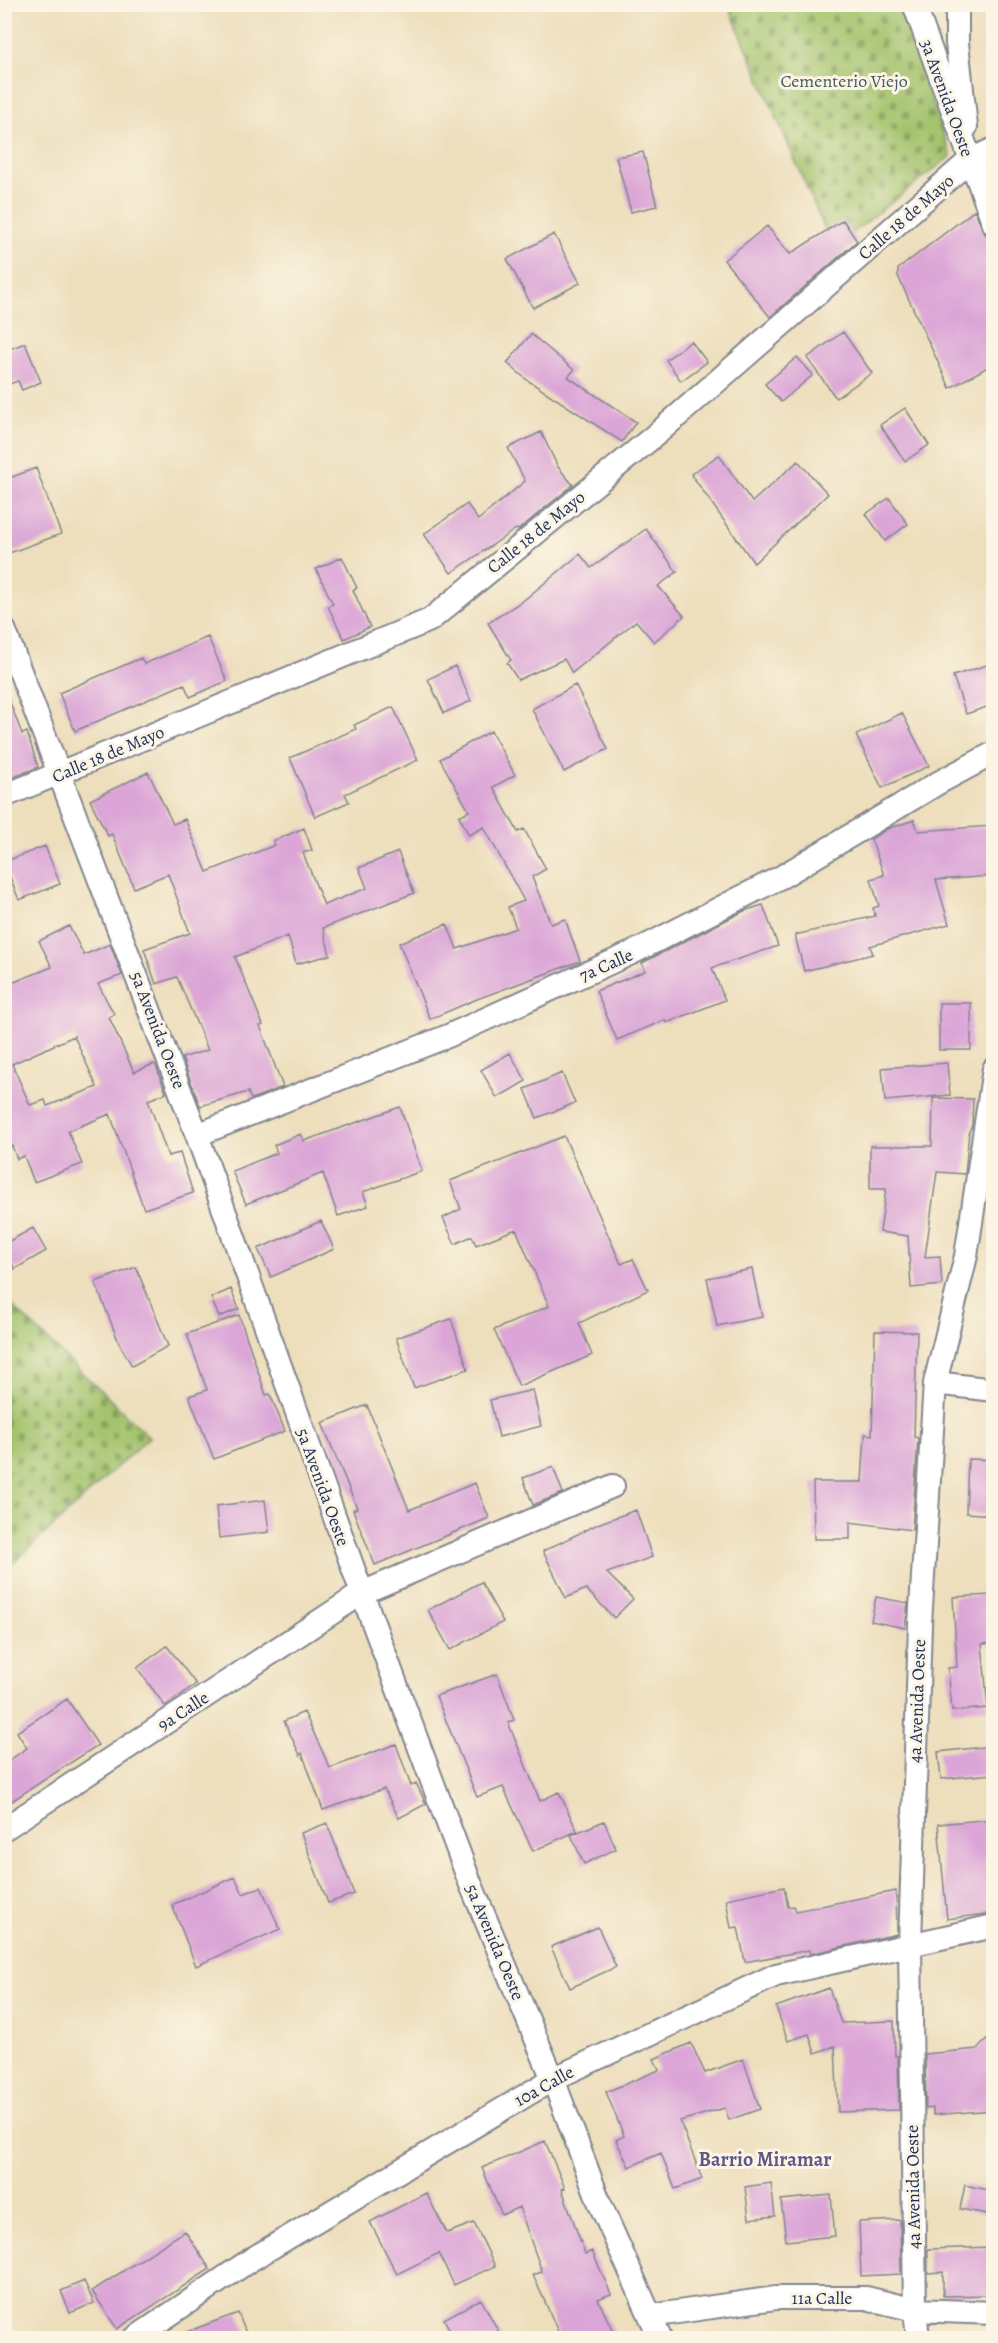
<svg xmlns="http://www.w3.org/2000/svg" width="998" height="2343" font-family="Alegreya,serif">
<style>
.cemetery{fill:url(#cemetery-stones);stroke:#5e7864;stroke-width:1.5}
.building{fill:#dba6d7;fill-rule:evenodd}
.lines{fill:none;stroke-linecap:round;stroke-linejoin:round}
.minor-casing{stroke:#84868d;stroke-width:26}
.minor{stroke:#fff;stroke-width:22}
.labels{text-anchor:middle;stroke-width:6;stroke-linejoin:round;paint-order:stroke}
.park-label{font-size:18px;fill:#445b62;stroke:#fcf5e5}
.street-label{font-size:18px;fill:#1b2f5e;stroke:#fcf5e5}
.neighbourhood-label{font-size:20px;font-weight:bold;fill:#5e5988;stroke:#fcf5e5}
</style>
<defs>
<pattern id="cemetery-stones" width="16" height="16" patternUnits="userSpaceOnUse" patternTransform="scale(1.5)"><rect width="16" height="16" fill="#a2c26a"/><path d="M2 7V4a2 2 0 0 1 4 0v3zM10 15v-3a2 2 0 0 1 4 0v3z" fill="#839e5a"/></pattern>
</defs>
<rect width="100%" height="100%" fill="#fcf5e5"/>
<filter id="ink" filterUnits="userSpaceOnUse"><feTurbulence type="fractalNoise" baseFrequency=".0167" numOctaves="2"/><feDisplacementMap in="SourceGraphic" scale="12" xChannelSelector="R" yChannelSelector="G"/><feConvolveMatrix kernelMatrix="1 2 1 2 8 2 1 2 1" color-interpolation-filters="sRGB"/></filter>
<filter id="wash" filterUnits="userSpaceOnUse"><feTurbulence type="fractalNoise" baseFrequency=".008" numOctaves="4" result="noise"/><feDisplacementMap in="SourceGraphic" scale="24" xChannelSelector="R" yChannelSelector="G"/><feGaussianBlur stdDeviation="1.35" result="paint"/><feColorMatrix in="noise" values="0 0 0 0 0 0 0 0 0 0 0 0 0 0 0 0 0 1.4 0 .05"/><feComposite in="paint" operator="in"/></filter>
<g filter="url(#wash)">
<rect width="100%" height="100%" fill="#eddebc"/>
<path class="cemetery" d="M728 5H899L951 156 833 248Z
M5 1299 149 1437 5 1571Z"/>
<g id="blocks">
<path class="building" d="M643 152 657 206 631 212 616 157Z
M975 210 982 229 986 235 993 237V364L950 388 898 276V269Z
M843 220 857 241 770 317 724 260 767 226 790 254Z
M554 234 580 283 533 308 507 259Z
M843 332 872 373 836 398 807 358Z
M531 334 574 370 568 377 636 422 622 442 527 380 507 363Z
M691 341 707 362 681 381 666 360Z
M25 343 41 382 22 390 18 381 4 386V351Z
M797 357 813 375 781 402 765 384Z
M905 408 929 445 905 461 880 425Z
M541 432 558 467 573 485 518 530 516 529 451 573 424 534 467 504 478 520 525 481 508 448Z
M719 455 752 502 798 461 828 494 754 563 691 474Z
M36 468 61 534 4 555V480Z
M889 498 908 524 885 541 866 514Z
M646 529 677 572 658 586 684 616 654 642 636 621 572 673 564 659 518 680 507 663 511 660 488 623 524 600 580 554 591 568Z
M342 557 357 588 353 590 370 627 344 639 328 606 333 604 316 569Z
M208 637 227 681 190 697 184 684 75 731 59 693 141 658 144 664Z
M993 663V705L966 714 953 676Z
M455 666 471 701 444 713 428 679Z
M575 685 608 749 564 772 532 709Z
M6 692 22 734 27 732 38 767 4 781Z
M393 707 418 760 345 794 349 802 315 817 290 758 356 729 354 725Z
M902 713 929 766 882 788 856 735Z
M491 731 515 775 493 787 518 832 524 829 546 869 532 877 551 924 565 919 580 961 477 999 430 1019 399 943 447 924 457 949 516 928 508 907 524 901 484 827 469 835 459 816 469 811 440 759Z
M148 772 173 824 185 819 207 872 275 845 273 841 304 828 312 850 303 853 324 905 367 888 359 868 398 852 414 893 323 928 330 955 296 964 288 936 235 957 263 1025 260 1026 283 1087 251 1099 248 1092 200 1106 182 1058 208 1050 177 977 156 984 144 949 190 933 168 874 134 888 112 834 108 836 90 800Z
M914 820 918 831 992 826 993 876 936 880 949 924 870 946 873 954 804 971 795 935 875 916 873 908 879 906 871 879 884 875 871 839 887 829Z
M45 846 60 884 19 900 4 862Z
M763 905 778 946 712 968 725 1000 666 1023 665 1020 617 1040 596 991 645 971 642 963 744 911Z
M69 926 84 955 110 944 122 975 98 984 114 1014 109 1017 134 1072 154 1064 156 1066 166 1093 148 1100 168 1156 180 1153 193 1193 144 1209 110 1114 68 1131 82 1164 34 1182 24 1156 17 1159 12 1146 4 1149V986L52 967 39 941ZM74 1036 97 1087 47 1106 45 1100 30 1105 12 1064Z
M939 1003H971V1050H939Z
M510 1053 526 1081 497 1098 481 1070Z
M947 1063 950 1095 885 1101 882 1068Z
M562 1073 575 1103 537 1118 525 1089Z
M933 1098 973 1099 972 1125 969 1132 965 1174 937 1172 925 1257 940 1256 942 1285 911 1288 908 1236 880 1232 886 1189H870V1146H932Z
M400 1107 422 1171 363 1192 368 1206 338 1216 323 1173 246 1204 232 1171 277 1153 274 1145 301 1134 304 1141Z
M564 1136 621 1264 633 1259 648 1290 579 1323 592 1355 519 1386 494 1330 549 1306 516 1229 476 1245 472 1236 455 1244 443 1218 461 1209 450 1181Z
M321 1221 334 1249 271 1277 258 1249Z
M33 1228 46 1251 15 1269 4 1251V1244Z
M136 1267 168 1346 132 1366 119 1343 95 1282Z
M752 1269 762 1317 717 1326 707 1278Z
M231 1289 239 1309 219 1317 211 1298Z
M239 1315 266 1395 270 1394 285 1431 214 1459 189 1396 207 1390 187 1334Z
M451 1319 468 1369 414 1388 396 1338Z
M875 1331 917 1332 914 1437 918 1438 912 1530 850 1522V1539H814L813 1482H862L865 1434 872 1435Z
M533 1390 541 1426 499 1437 490 1400Z
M367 1405 409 1510 475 1483 489 1518 375 1565 353 1510 357 1508 322 1423Z
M968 1459 993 1460V1515L966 1513Z
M553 1467 563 1493 533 1505 523 1478Z
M265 1500 269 1532 219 1538 216 1506Z
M636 1510 652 1557 607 1573 633 1599 614 1618 586 1589 566 1598 543 1551 600 1523Z
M481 1582 503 1622 450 1650 428 1610Z
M992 1595 993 1643 982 1644 988 1708 952 1711 948 1668 957 1667 953 1597Z
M876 1597 908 1603 905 1628 871 1621Z
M167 1646 196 1684 165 1706 137 1668Z
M497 1674 514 1720 508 1722 540 1801 559 1792 577 1831 533 1851 503 1787 477 1797 436 1696Z
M67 1699 98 1745 4 1806V1764L27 1748 17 1732Z
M304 1712 330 1768 396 1744 411 1786 416 1783 426 1804 399 1818 384 1789 323 1810 302 1753 300 1755 284 1721Z
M993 1746V1774L941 1779 938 1752Z
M993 1819V1913L947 1919 938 1824Z
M604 1821 616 1849 584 1864 571 1835Z
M327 1823 354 1894 328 1903 301 1833Z
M235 1877 243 1894 261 1887 280 1929 196 1966 172 1905Z
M784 1887 788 1907 794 1906 796 1911 896 1891 897 1934 810 1954 809 1950 745 1962 738 1927 731 1928 726 1899Z
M598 1927 616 1967 570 1988 551 1947Z
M829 1988 841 2023 894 2021 895 2056H898L899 2110 838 2112 835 2046 815 2053 809 2034 788 2041 776 2007Z
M993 2034V2110L933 2115V2108L926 2109 925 2054 977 2049Z
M691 2043 705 2073 743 2059 760 2109 729 2120 725 2108 680 2121 702 2179 675 2189 661 2153 629 2167 616 2140 624 2136 606 2092 659 2070 654 2059Z
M545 2141 565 2188 562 2189 585 2254 592 2251 611 2294 598 2299 616 2338H561L533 2275 542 2272 519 2207 502 2215 482 2168Z
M771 2183 775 2216 749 2219 745 2187Z
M965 2185 993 2191V2215L960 2209Z
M426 2193 447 2233 474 2223 495 2266 454 2285 439 2253 397 2274 370 2222Z
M831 2195 835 2236 786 2241 781 2200Z
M900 2220 901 2274 861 2276 859 2222Z
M185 2231 210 2269 117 2329 92 2291Z
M993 2247V2295L943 2296V2272L928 2273V2249Z
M84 2281 94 2303 70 2313 61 2291Z
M481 2299 502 2338H454L444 2319Z
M238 2313 248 2338H175V2336Z"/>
</g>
</g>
<g filter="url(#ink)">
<use href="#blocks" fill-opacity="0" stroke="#84868d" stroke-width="1.5"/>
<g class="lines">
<g class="minor-casing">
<path id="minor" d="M914 4 994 224
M957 4V43L966 127
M4 629 197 1135 362 1593 469 1880 553 2079 600 2204 660 2338
M4 796 430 620 659 432 969 161 994 149
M197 1135 448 1036 636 951 783 876 938 783 994 753
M935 1383 994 1390
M4 1829 362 1593 613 1486
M650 2316 776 2298H866L915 2310 994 2313
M135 2338 252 2259 553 2079 776 1975 994 1926
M918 2338 915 2310 910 1944 920 1624 935 1383 966 1256 994 1069"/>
</g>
<use href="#minor" class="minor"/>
</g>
</g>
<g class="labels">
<g class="park-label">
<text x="844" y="87">Cementerio Viejo</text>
</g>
<g class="street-label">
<text transform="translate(947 98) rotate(70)" y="6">3a Avenida Oeste</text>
<text transform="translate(906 217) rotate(-41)" y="6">Calle 18 de Mayo</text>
<text transform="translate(536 532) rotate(-39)" y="6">Calle 18 de Mayo</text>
<text transform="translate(108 754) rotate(-23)" y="6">Calle 18 de Mayo</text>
<text transform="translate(606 965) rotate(-24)" y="6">7a Calle</text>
<text transform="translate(158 1030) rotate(69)" y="6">5a Avenida Oeste</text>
<text transform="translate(323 1487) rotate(70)" y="6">5a Avenida Oeste</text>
<text transform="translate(917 1701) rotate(-88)" y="6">4a Avenida Oeste</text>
<text transform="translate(183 1711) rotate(-33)" y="6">9a Calle</text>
<text transform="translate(495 1942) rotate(67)" y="6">5a Avenida Oeste</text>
<text transform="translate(544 2086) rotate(-29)" y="6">10a Calle</text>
<text transform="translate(913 2187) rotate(-91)" y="6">4a Avenida Oeste</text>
<text x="822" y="2304">11a Calle</text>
</g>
<g class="neighbourhood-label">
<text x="765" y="2166">Barrio Miramar</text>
</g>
</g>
<rect width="998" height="2343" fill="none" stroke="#fcf5e5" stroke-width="24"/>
</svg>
